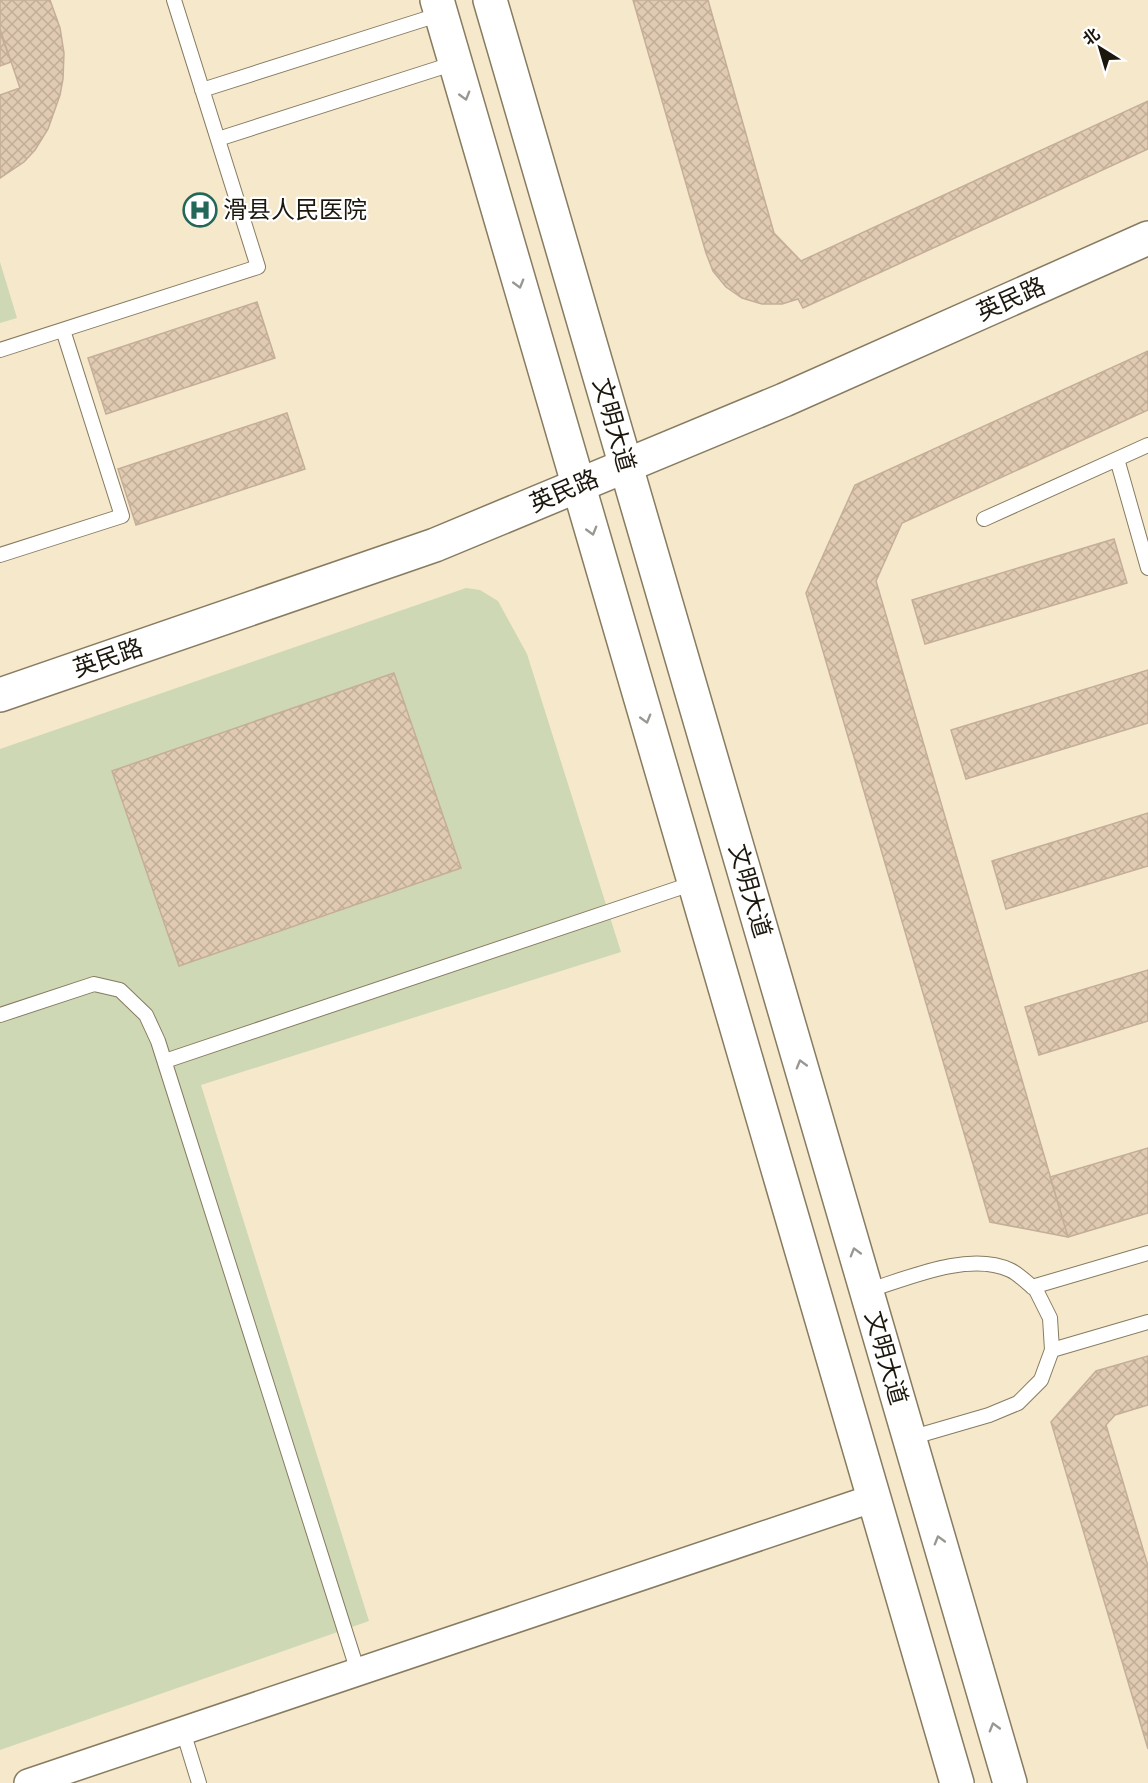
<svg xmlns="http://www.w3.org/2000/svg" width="1148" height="1783" font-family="Spectral,'Noto Sans SC',serif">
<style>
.green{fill:#ced8b4}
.building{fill:url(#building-cross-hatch);stroke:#c5ae97;stroke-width:1.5}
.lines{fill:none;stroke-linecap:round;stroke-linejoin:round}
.lane-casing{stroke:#877b60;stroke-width:16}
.street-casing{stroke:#877b60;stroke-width:30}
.secondary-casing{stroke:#877b60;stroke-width:36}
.primary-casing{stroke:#877b60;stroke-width:36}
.lane{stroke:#fff;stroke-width:14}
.street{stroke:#fff;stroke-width:27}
.secondary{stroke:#fff;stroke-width:33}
.primary{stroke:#fff;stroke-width:33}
.oneway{stroke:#999792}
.labels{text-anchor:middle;stroke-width:4.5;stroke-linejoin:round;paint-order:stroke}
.poi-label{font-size:24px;fill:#1c170d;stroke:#fff;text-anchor:start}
.street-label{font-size:24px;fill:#1c170d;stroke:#fff}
</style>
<defs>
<pattern id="building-cross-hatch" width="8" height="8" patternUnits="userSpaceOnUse" patternTransform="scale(1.5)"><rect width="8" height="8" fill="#e1cab2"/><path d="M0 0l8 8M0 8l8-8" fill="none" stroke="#c0ad98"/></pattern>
</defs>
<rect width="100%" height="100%" fill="#f6e8cb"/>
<path class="green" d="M0 262 17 318 0 323Z
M466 588 480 590 498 601 527 654 621 952 201 1085 369 1621 0 1750V749Z"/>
<path class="building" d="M0 0H50L60 28 64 53 63 79 60 95 48 129 35 150 24 162 0 178V95L20 88 0 29Z
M633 0H708L774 233 801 261 1148 101V149L803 308 798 299 782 304H762L742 298 726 287 713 271 706 253Z
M0 32 11 62 0 66Z
M257 302 275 358 106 414 88 358Z
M1148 351V410L902 523 876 581 1068 1237 990 1222 806 593 855 485Z
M287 413 305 469 136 525 118 469Z
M1114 539 1127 583 925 644 912 600Z
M1148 670V723L966 779 951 730Z
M394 673 461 868 179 966 112 771Z
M1148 813V866L1006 909 992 861Z
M1148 970V1021L1039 1055 1025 1007Z
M1148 1148V1213L1068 1237 1050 1177Z
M1148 1356V1405L1115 1415 1106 1425 1148 1566V1749L1051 1422 1096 1371Z"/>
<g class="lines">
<g class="lane-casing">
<path id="lane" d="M202 90 441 14
M218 139 455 63
M0 350 258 267 174 0
M1117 459 1148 568
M984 519 1148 445
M0 555 122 516 63 330
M0 1015 94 984 120 990 146 1015 158 1041 358 1672
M165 1061 694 883
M1032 1287 1148 1253
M867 1291C908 1278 969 1251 1010 1270 1019 1274 1028 1284 1036 1290L1050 1318 1052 1350 1041 1380 1018 1403 989 1415 910 1438
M1052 1350 1148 1322
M183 1731 199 1783"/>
</g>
<g class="street-casing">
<path id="street" d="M28 1783 874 1498"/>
</g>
<g class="secondary-casing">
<path id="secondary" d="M0 695 435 545 784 400 1148 238"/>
</g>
<g class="primary-casing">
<path id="primary" d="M437 0 957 1783
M490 0 1010 1783"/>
</g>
<use href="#lane" class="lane"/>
<use href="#street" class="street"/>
<use href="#secondary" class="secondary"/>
<use href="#primary" class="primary"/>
</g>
<defs><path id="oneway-chevron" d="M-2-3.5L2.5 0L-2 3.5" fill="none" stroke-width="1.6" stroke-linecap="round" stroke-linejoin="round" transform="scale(1.5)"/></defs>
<g class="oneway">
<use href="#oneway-chevron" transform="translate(465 96) rotate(74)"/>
<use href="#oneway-chevron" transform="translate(519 284) rotate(74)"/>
<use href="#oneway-chevron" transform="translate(592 531) rotate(74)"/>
<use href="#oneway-chevron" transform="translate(646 719) rotate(74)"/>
<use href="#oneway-chevron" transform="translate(801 1064) rotate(-106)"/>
<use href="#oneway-chevron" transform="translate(855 1252) rotate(-106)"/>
<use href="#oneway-chevron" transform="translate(939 1540) rotate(-106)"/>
<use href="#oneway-chevron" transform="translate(994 1727) rotate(-106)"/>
</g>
<defs>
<g id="hospital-ring" transform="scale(1.725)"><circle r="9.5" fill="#fff" stroke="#236758" stroke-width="1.5"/><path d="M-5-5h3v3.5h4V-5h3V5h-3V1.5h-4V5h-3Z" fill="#236758"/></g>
</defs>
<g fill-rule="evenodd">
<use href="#hospital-ring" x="200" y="210"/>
</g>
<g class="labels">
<g class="poi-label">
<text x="223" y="218">滑县人民医院</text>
</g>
<g class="street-label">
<text transform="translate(1011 299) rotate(-24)" y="8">英民路</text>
<text transform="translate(614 425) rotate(74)" y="8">文明大道</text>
<text transform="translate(564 491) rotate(-23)" y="8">英民路</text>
<text transform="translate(108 658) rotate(-19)" y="8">英民路</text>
<text transform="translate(750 891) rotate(74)" y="8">文明大道</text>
<text transform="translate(886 1358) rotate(74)" y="8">文明大道</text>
</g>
</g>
<g transform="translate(1100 48) rotate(323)" stroke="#ffffff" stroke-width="4.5" paint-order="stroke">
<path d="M0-4.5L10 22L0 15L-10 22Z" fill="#1c170d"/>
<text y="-9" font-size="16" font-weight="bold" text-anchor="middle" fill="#1c170d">北</text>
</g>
</svg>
